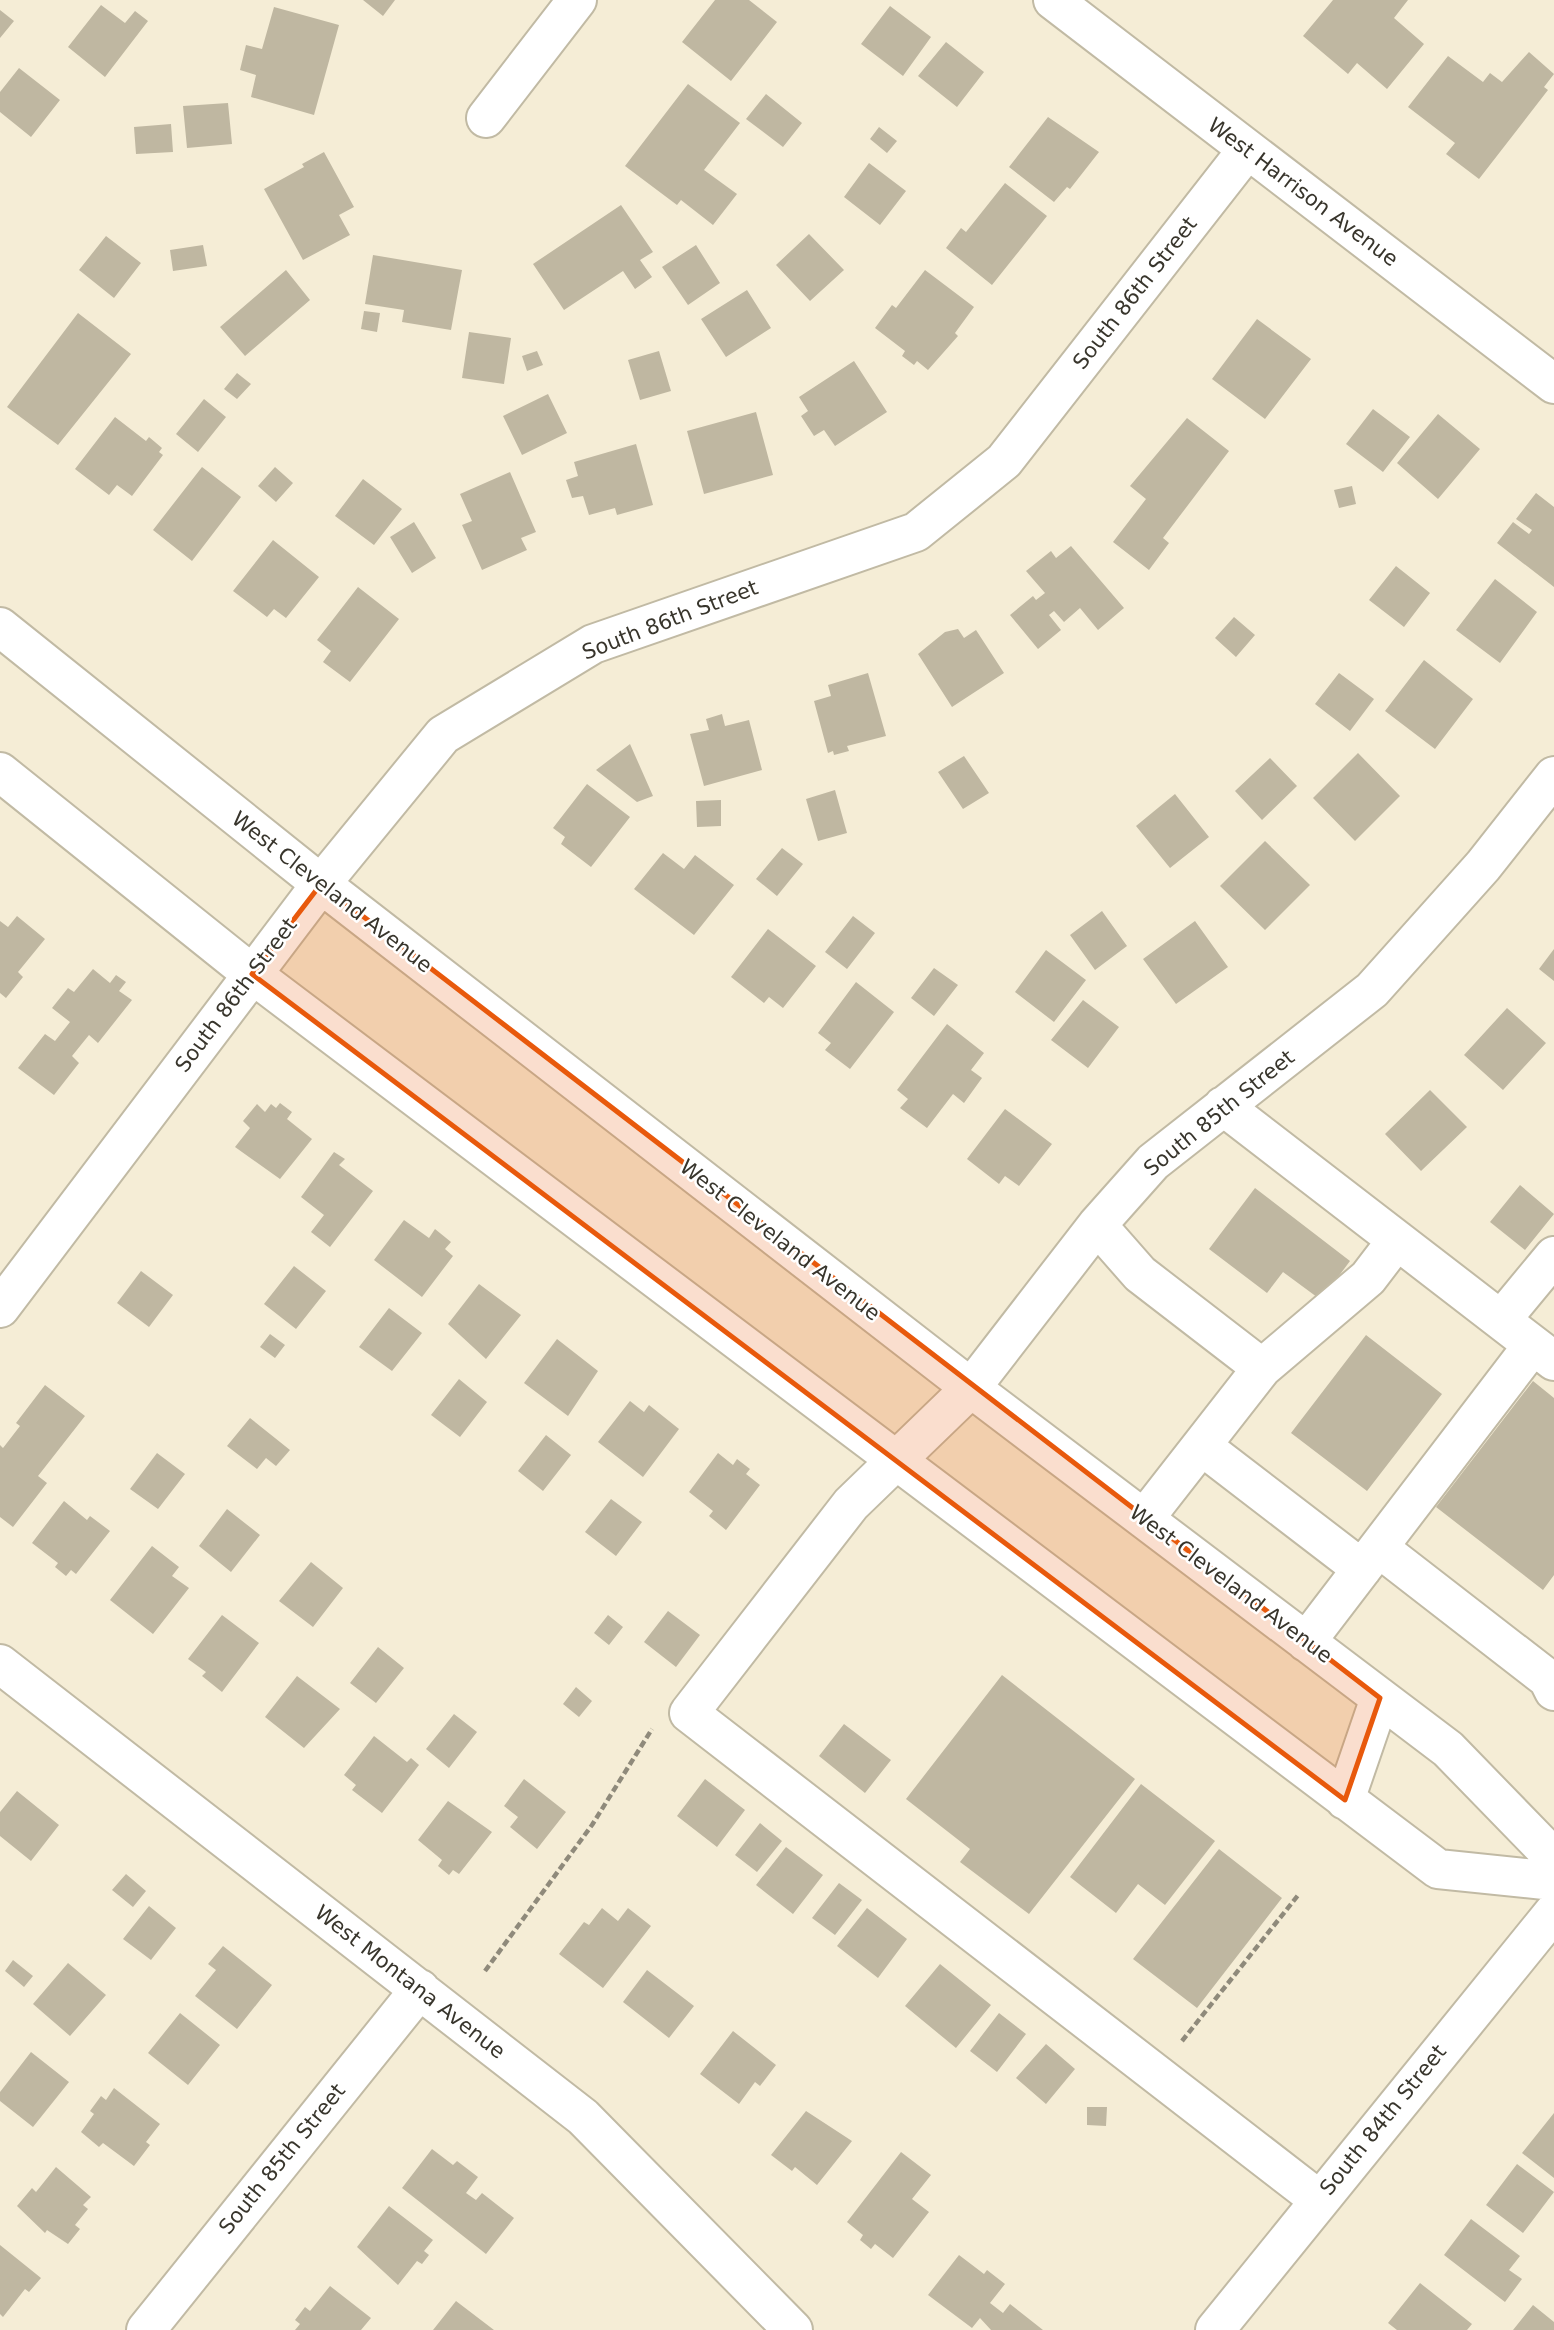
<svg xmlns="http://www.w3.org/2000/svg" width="1554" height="2330" font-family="'DejaVu Sans',sans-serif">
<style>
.building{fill:#bfb7a1}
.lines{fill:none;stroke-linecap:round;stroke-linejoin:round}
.minor-casing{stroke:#c1baa4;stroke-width:42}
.path{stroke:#8f8a7b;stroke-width:4.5;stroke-dasharray:7 3.5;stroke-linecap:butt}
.minor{stroke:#fff;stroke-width:38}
.marked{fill:#e8590c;fill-opacity:0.2;stroke:#e8590c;stroke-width:5;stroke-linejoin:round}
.labels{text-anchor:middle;stroke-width:5;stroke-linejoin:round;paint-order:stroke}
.street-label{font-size:21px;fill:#38352c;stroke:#fff}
</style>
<rect width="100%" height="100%" fill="#f5edd6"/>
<path class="building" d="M363 0H395L383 16Z
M715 0H749L777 22 731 81 682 42Z
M1333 0H1408L1394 18 1424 44 1387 89 1357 63 1348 74 1303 36Z
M101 5 125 23 135 11 148 21 105 77 68 47Z
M890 6 931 37 903 76 861 44Z
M274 7 339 25 314 115 251 97 256 75 240 70 246 45 262 49Z
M0 10 14 21 0 38Z
M946 42 984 72 957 107 918 76Z
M1529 52 1554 74 1544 87 1548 90 1479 179 1446 154 1455 143 1408 107 1448 56 1483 82 1490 73 1502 82Z
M19 68 60 100 31 137 0 112V92Z
M688 84 740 123 704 170 737 194 713 225 681 200 677 205 625 166Z
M766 94 802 123 783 147 746 119Z
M228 103 232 144 187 148 183 106Z
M1048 117 1099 152 1070 189 1067 187 1054 202 1009 167Z
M171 124 173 152 136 154 134 127Z
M879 127 897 141 887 153 870 139Z
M324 152 354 207 339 215 350 235 303 260 264 189 304 167 302 164Z
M869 163 906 191 880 225 844 197Z
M1005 183 1047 216 992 285 946 248 961 228 966 232Z
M621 205 653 252 640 260 652 277 635 289 623 271 564 310 533 264Z
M809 234 844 270 810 301 776 265Z
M106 236 141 263 114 298 79 270Z
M203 245 207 266 173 271 170 250Z
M696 245 720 283 688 305 662 267Z
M373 255 462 270 451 330 402 322 404 310 365 304Z
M286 270 310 300 245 356 220 327Z
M925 270 974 307 955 333 958 336 928 370 917 361 914 365 902 356 905 351 875 328 892 305 896 308Z
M747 290 771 328 726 357 701 319Z
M364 311 380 313 377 332 361 329Z
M78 313 131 354 58 445 7 407Z
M1257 319 1311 359 1265 419 1212 379Z
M469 332 511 338 504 384 462 378Z
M537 351 543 365 527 371 522 356Z
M659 351 671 391 640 400 628 360Z
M854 361 887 412 835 446 824 430 814 436 801 416 808 411 799 397Z
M237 373 251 384 237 399 224 389Z
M548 394 567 433 522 455 503 416Z
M204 399 226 417 198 452 176 434Z
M1373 409 1410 437 1383 472 1346 444Z
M756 412 773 475 704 494 687 431Z
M1438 414 1480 449 1438 499 1397 463Z
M115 417 146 441 149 437 162 448 159 452 163 455 132 496 117 485 109 495 75 469Z
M1187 418 1229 451 1163 538 1169 543 1149 570 1113 542 1146 499 1130 486Z
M636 444 653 505 617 515 615 508 589 515 583 496 572 498 566 480 578 476 574 462Z
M202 467 241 497 192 561 153 530Z
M275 467 293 483 276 502 258 486Z
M510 472 536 532 521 538 527 550 482 570 462 525 472 521 460 494Z
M363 479 402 509 374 545 335 516Z
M1352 486 1356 504 1339 508 1334 490Z
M1536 493 1554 507V587L1497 543 1513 522 1529 534 1532 530 1516 519Z
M414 522 436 558 412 573 390 537Z
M273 540 319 577 286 618 274 609 267 617 233 591Z
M1071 546 1124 608 1098 630 1080 608 1064 622 1054 611 1049 615 1061 630 1038 649 1010 615 1033 596 1036 600 1045 593 1026 571 1051 551 1056 558Z
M1396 566 1430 593 1404 627 1369 600Z
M1495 579 1537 612 1500 663 1456 630Z
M358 587 399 619 350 682 323 662 331 651 317 640Z
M1234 617 1255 635 1236 657 1215 638Z
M958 629 964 638 976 630 1004 673 952 707 918 654 945 632Z
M1424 660 1473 699 1435 749 1385 711Z
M868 673 886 736 847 746 849 751 834 755 833 751 828 753 814 701 831 696 828 685Z
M1339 673 1374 699 1350 731 1315 704Z
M722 714 725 726 749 720 762 770 704 786 690 734 709 730 706 719Z
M630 744 653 796 637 802 596 770Z
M1358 753 1400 796 1355 841 1313 798Z
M964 756 989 793 963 809 938 772Z
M1270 758 1297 786 1262 820 1235 791Z
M587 784 630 817 591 867 561 844 565 837 553 828Z
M835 790 847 833 818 841 806 799Z
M1175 794 1209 837 1170 868 1136 826Z
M721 800V826L697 827 696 801Z
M1265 841 1310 885 1265 930 1220 886Z
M782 848 803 864 777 896 756 879Z
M663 853 684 869 695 855 734 885 694 935 634 889Z
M1102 911 1127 946 1095 970 1070 935Z
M17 916 45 939 18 972 23 977 6 998 0 993V921L8 927Z
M853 916 875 933 847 969 825 952Z
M1195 921 1228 967 1176 1004 1143 959Z
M768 929 816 966 783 1008 769 997 764 1003 731 977Z
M1554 949V981L1539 969Z
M1046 950 1086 980 1054 1022 1015 992Z
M934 968 958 985 934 1016 911 998Z
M93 969 110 983 116 975 126 982 119 991 132 1000 98 1043 89 1035 72 1056 79 1063 54 1095 18 1068 45 1034 55 1041 70 1022 52 1008 68 988 74 992Z
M856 982 894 1012 850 1069 825 1050 831 1043 818 1033Z
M1083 1000 1119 1027 1088 1068 1051 1040Z
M1507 1008 1546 1043 1503 1090 1464 1055Z
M947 1024 984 1053 971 1070 982 1078 964 1103 953 1094 927 1128 900 1108 908 1099 897 1090Z
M1430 1090 1467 1127 1421 1171 1385 1134Z
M280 1103 292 1112 287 1119 312 1139 280 1179 235 1147 250 1128 243 1121 257 1104 265 1112 271 1104 276 1108Z
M1005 1109 1052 1144 1019 1186 1005 1176 999 1184 967 1159Z
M334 1152 345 1159 339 1165 373 1191 330 1247 311 1232 324 1215 301 1197Z
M1520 1185 1554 1214 1525 1250 1490 1222Z
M1255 1188 1350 1261 1321 1300 1283 1272 1267 1293 1209 1249Z
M404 1220 429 1238 435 1229 451 1242 445 1249 453 1256 422 1297 374 1260Z
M294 1266 326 1291 296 1329 264 1304Z
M141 1271 173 1295 149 1327 117 1303Z
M479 1284 521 1315 486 1359 448 1324Z
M389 1308 422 1333 392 1371 359 1347Z
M270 1334 285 1345 275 1358 260 1347Z
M1366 1335 1442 1394 1367 1491 1291 1433Z
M557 1339 598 1371 568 1416 524 1383Z
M459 1379 487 1402 460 1437 431 1415Z
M1533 1381 1554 1398V1575L1543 1590 1436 1507Z
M45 1385 85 1416 38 1476 47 1483 13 1527 0 1517V1445L3 1448 20 1426 16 1423Z
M630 1401 644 1412 649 1405 679 1429 643 1477 598 1442Z
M250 1418 290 1450 276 1466 266 1458 257 1469 227 1446Z
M546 1435 571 1455 543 1491 518 1471Z
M157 1453 185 1474 158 1509 130 1489Z
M718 1453 733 1465 737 1459 750 1469 746 1474 760 1485 726 1530 709 1516 713 1511 689 1492Z
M611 1499 642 1522 616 1556 585 1532Z
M64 1501 87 1520 90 1516 110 1531 76 1574 71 1570 66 1576 55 1567 58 1563 32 1543Z
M227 1509 260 1535 231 1572 199 1546Z
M152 1546 179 1567 172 1576 189 1588 153 1634 110 1600Z
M311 1562 343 1588 313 1627 279 1601Z
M668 1611 700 1635 676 1667 644 1642Z
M222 1615 259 1643 222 1692 202 1676 206 1672 188 1659Z
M608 1615 623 1627 609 1645 594 1633Z
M378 1647 404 1668 376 1703 350 1683Z
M1002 1675 1135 1779 1029 1914 960 1862 970 1849 906 1799Z
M297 1676 340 1709 304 1748 265 1717Z
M576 1687 592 1701 579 1717 563 1704Z
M454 1714 477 1732 449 1768 426 1749Z
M844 1724 891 1760 865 1793 819 1756Z
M374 1736 407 1762 411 1758 419 1765 382 1813 352 1790 356 1785 344 1775Z
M524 1779 566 1812 537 1849 510 1827 518 1817 504 1806Z
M705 1779 745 1810 717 1847 677 1816Z
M1141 1784 1215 1841 1165 1905 1138 1884 1116 1913 1070 1877Z
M17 1791 59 1825 31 1861 0 1836V1812Z
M448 1801 492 1832 459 1874 453 1870 449 1875 438 1866 442 1860 418 1840Z
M760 1823 782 1841 757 1872 735 1855Z
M786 1847 823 1875 793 1914 756 1885Z
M1219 1849 1282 1898 1197 2008 1133 1959Z
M126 1874 146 1891 133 1907 112 1890Z
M839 1883 862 1900 835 1935 812 1918Z
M149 1906 176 1928 151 1960 123 1939Z
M602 1908 618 1921 628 1908 651 1926 603 1988 559 1954 584 1922 589 1925Z
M867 1908 907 1939 878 1978 837 1946Z
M223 1946 272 1985 237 2029 195 1996 216 1970 208 1964Z
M13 1960 33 1976 24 1987 5 1971Z
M68 1963 106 1995 70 2036 33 2004Z
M940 1964 991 2005 956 2048 905 2006Z
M647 1970 694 2006 669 2038 623 2002Z
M180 2013 220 2045 188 2085 148 2053Z
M999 2013 1026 2034 997 2072 970 2051Z
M733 2031 776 2065 760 2086 755 2082 739 2104 700 2074Z
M1046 2044 1075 2069 1046 2104 1016 2078Z
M31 2052 69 2082 33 2127 0 2101V2092Z
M114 2088 160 2124 146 2142 150 2145 134 2166 103 2143 99 2147 81 2132 94 2114 90 2111 101 2096 106 2100Z
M1087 2107H1107L1106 2126 1087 2125Z
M806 2111 852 2141 817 2185 795 2167 792 2171 771 2155Z
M1554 2113V2178L1522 2153Z
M432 2149 453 2165 457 2161 478 2177 466 2193 476 2200 482 2193 514 2218 486 2254 402 2188Z
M901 2152 931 2175 912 2199 929 2212 893 2258 875 2244 871 2249 860 2240 863 2235 847 2222Z
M1517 2164 1554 2192 1523 2233 1486 2205Z
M56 2167 91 2197 83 2205 88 2209 75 2225 80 2229 68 2244 47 2230 45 2233 17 2206 32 2188 36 2192Z
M389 2206 433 2240 424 2251 429 2255 422 2264 417 2261 398 2285 357 2247Z
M1471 2219 1520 2256 1509 2270 1522 2279 1505 2302 1444 2255Z
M0 2245 41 2278 29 2292 25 2289 3 2317 0 2314Z
M959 2255 984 2274 987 2270 1005 2284 990 2303 1003 2313 1010 2304 1043 2330H991L980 2318 972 2328 928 2295Z
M1420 2283 1472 2324 1467 2330H1397L1388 2323Z
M330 2286 371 2318 361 2330H295L300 2324 295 2320 305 2307 310 2311Z
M456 2301 494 2330H433Z
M1533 2305 1554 2322V2330H1513Z"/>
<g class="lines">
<g class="minor-casing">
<path id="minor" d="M1053 0 1554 384
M486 118 577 0
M0 627 321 884 971 1388 1448 1749 1554 1858
M0 772 252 974 1438 1869 1554 1881
M1223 1106 1554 1361
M1097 1225 1140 1274 1262 1368 1144 1519
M0 1308 321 884 443 735 593 644 916 532 1004 461 1247 150
M1501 1320 1554 1256
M1262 1368 1368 1278 1397 1240
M1203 1447 1362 1569
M1379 1548 1548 1679 1554 1691
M1306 1642 1533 1345
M0 1664 583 2117 793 2330
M1345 1800 1380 1698
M1318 2199 689 1713 851 1504 971 1388 1097 1225 1153 1162 1372 990 1483 866 1554 776
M146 2330 420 1989
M1215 2330 1554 1912"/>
</g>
<path class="path" d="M485 1971 592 1825 652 1729
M1182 2041 1299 1894"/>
<use href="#minor" class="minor"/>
</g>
<path class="marked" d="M321 884 1380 1698 1345 1800 252 974Z"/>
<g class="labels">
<g class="street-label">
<text transform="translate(1303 192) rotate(37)" y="7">West Harrison Avenue</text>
<text transform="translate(1135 293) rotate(-52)" y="7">South 86th Street</text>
<text transform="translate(670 620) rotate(-21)" y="7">South 86th Street</text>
<text transform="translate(332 892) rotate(38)" y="7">West Cleveland Avenue</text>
<text transform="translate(236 995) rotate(-53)" y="7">South 86th Street</text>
<text transform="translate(1219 1113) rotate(-39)" y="7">South 85th Street</text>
<text transform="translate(780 1240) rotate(38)" y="7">West Cleveland Avenue</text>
<text transform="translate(1231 1584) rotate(37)" y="7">West Cleveland Avenue</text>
<text transform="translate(410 1982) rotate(38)" y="7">West Montana Avenue</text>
<text transform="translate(1383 2120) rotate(-51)" y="7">South 84th Street</text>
<text transform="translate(282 2159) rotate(-51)" y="7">South 85th Street</text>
</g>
</g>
</svg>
